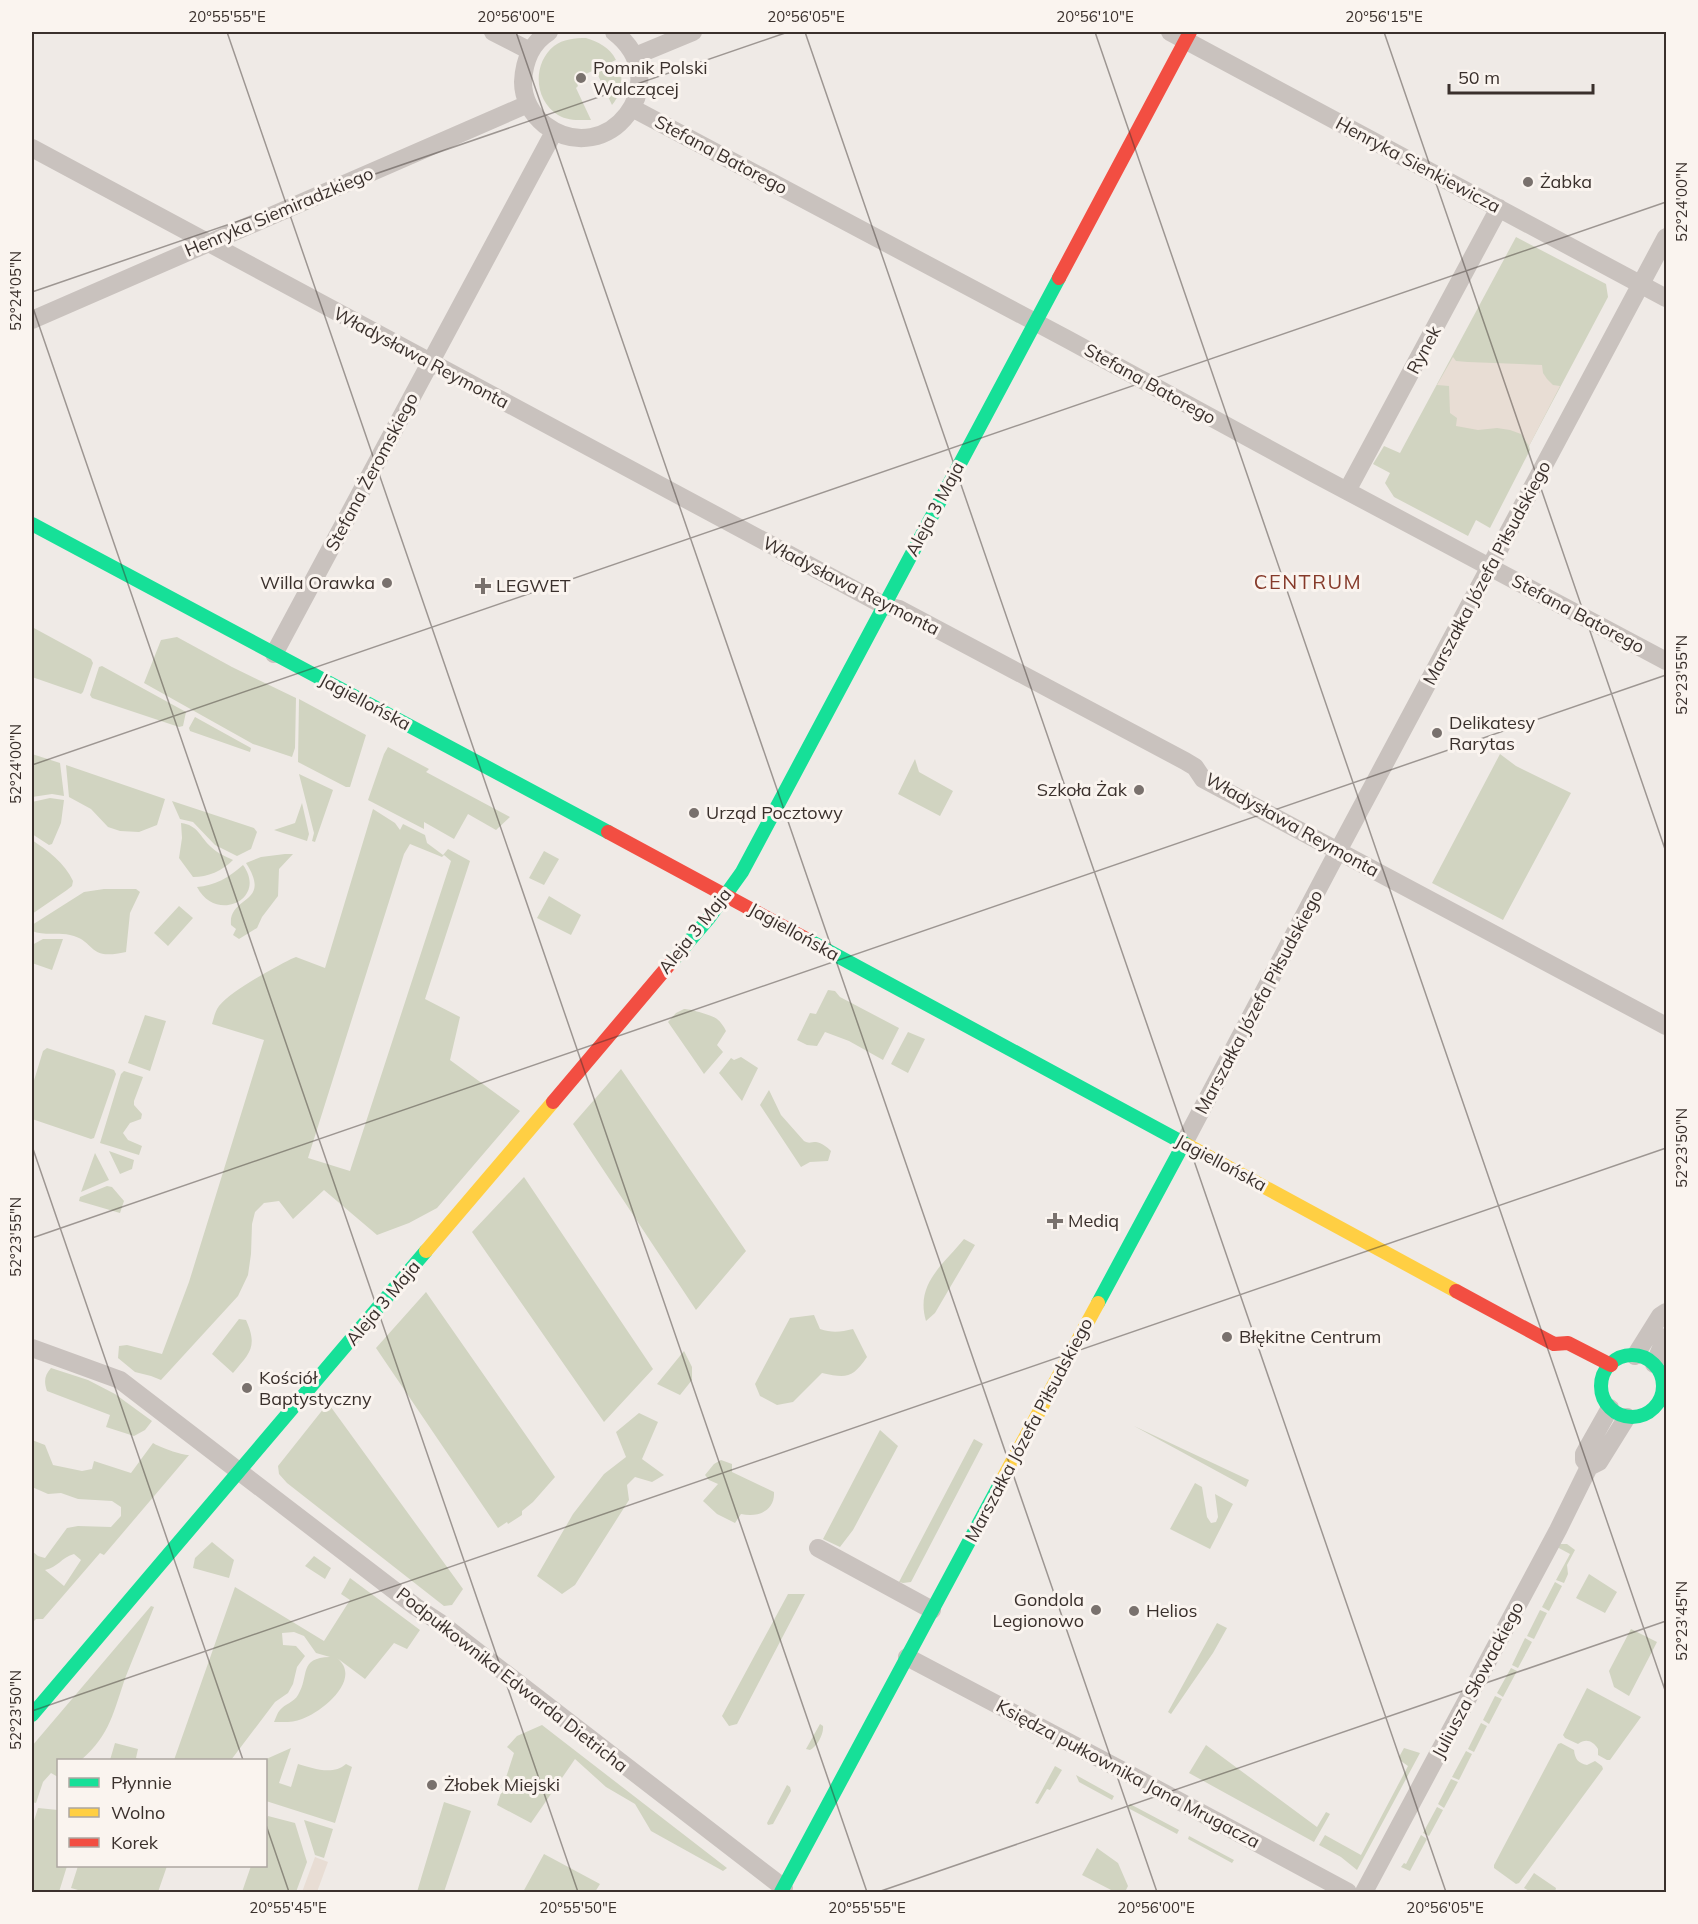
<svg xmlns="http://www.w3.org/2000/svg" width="1698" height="1924" font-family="Mulish,sans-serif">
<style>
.green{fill:#d1d4c1;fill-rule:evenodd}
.plaza{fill:#e8ddd4}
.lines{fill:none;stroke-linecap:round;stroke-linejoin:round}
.street{stroke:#c9c2be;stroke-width:18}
.fast{stroke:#16e098;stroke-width:14}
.slow{stroke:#ffcf43;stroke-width:14}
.jam{stroke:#f24e42;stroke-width:14}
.ticks{fill:none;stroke:#3a302c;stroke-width:1.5;stroke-opacity:0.45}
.poi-dot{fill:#79716d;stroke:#faf4ef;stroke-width:2}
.labels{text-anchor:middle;stroke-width:6;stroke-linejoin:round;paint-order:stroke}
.poi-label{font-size:18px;fill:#3a302c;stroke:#faf4ef;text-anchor:start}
.street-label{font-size:18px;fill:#3a302c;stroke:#faf4ef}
.neighbourhood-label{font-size:20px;letter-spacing:1.5px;fill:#853929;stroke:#faf4ef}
.neatline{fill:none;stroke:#3a302c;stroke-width:2}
.ticks-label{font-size:15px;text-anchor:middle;fill:#3a302c}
</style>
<rect width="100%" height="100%" fill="#efeae6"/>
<path class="green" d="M586 38C598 42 610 47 616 60L575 79 578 86 576 88 591 120C579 120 568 121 558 115 534 100 532 64 554 46 563 39 575 38 586 38Z
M618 63C624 76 622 94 612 105L597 73Z
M1516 237 1606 284 1608 297 1529 446 1530 450 1490 528 1476 520 1468 536 1394 497 1385 483 1390 473 1373 464 1384 446 1400 453Z
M32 627 91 659 93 663 83 692 81 694 32 677Z
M177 637 232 667 296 698 295 748 292 757 253 744 144 683 161 640Z
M102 666 186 712 183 726 179 727 92 698 90 695 99 667Z
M299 699 366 735 350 787H346L298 762Z
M195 717 251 748 250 752 190 731 189 728Z
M388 747 429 769 426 772 510 817 496 830 468 814 454 839 424 822V829L368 800 384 754Z
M32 754 60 763 64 796 52 794 32 797Z
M1500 754 1516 766 1571 793 1503 920 1432 883Z
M915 759 919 772 953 791 940 816 898 794Z
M66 765 165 799 157 825 139 832 120 831 108 827 91 809 69 797Z
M299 774 333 790 315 842 312 841 314 833Z
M50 798 64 800 61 823 52 844 49 845 32 834V802Z
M172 801 254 828 257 832 251 849 237 856 215 845 193 822 180 819Z
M302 803 309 834 307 841 274 830 295 823Z
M373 809 395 823 400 830 403 824 425 835 427 843 443 855 448 849 470 861 425 999 460 1017 450 1060 520 1111 437 1208 409 1223 377 1235 324 1190 293 1219 279 1201 264 1203 255 1212 252 1224 251 1254 248 1275 238 1296 161 1380 151 1376 135 1372 118 1358 119 1346 127 1345 162 1354 189 1282 264 1040 212 1024C214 1018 215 1011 219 1006 232 990 272 969 291 959L296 957 325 968ZM410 844 442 857 444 855 451 861 350 1171 308 1158 404 854Z
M181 823C198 825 200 837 211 847 217 853 225 856 233 860 222 871 208 877 193 877L179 858 182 838Z
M32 840C47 850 65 863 73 881L72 886 67 890 32 914Z
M544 851 559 859 544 885 529 878Z
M285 854H293L279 869 278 896 262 917 257 928 239 939 233 935 236 929 231 925C228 895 273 905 246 863L261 857Z
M243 865C268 899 216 924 197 887 214 886 230 877 243 865Z
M104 889H136L140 892 130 913 126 952C86 961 97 941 70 935 57 932 44 936 32 931V925L84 892Z
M549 896 581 915 571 935 537 918Z
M179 906 193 918 168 946 154 933Z
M43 939H63L52 970 32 963V945Z
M828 990 835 991 840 997 899 1028 883 1060 849 1041 825 1032 817 1046 807 1045 797 1040 810 1013 816 1014Z
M684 1009C690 1009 712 1015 717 1019 721 1022 724 1027 726 1031L717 1045 723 1052 704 1074 668 1022 676 1013Z
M145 1015 166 1021 150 1071 128 1063Z
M908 1032 925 1039 908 1073 891 1064Z
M47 1048 114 1070 116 1074 94 1138 91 1139 32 1119V1087L43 1051Z
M741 1057 758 1068 742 1101 719 1073 731 1058 734 1060Z
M621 1069 746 1251 696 1310 573 1124Z
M124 1071 143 1077 134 1101V1105L142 1114 141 1119 130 1123 123 1133 128 1140 142 1146 139 1155 100 1143 121 1074Z
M769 1090 781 1115 804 1141C809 1144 811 1142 816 1142 822 1143 827 1147 831 1151L828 1161 810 1162 801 1167 760 1105Z
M109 1151 134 1160 132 1169 120 1174Z
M95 1153 109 1180 81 1192Z
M524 1177 653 1369 604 1422 472 1232Z
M107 1186 112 1187 124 1201 120 1213 79 1201 80 1197Z
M964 1239 975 1245 935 1313 926 1321C915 1284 943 1265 964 1239Z
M426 1292 555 1477 533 1502 522 1511V1515L508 1524 507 1522 498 1528 376 1348Z
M814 1315 820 1329C832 1333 841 1332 853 1329L867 1357C852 1379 846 1378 822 1373L793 1402 777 1405 760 1396 755 1384 790 1318Z
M239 1319 246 1320C258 1347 250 1353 233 1373L212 1354Z
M684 1351 692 1367V1380L680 1395 657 1384Z
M51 1368 88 1380 115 1394 152 1421 145 1430 134 1436 106 1427 110 1415 47 1391C44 1382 44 1376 51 1368Z
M328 1403 463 1589 452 1605 444 1606 287 1483 279 1474 278 1466Z
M639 1413 658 1422 642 1459 664 1475 652 1482 635 1477 627 1485 629 1500 575 1585 562 1594 537 1576 573 1514 604 1474 626 1457 616 1432Z
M1134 1426 1249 1480 1246 1487Z
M880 1430 898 1446 853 1530 840 1547 823 1539Z
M974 1439 983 1444 911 1582 903 1583 899 1582Z
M32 1440 45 1445 53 1465 82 1471 92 1469 94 1461 131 1473 153 1443C159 1447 181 1455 189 1455L104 1555 100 1553 43 1619H36L32 1623V1551L38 1556 45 1558 67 1528 78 1526 111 1527 121 1516V1507L112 1501 78 1499 61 1493 48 1494 32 1487ZM74 1554 81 1560 64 1586 45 1570C57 1568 62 1557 74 1554Z
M721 1460 732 1464V1472L774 1492C775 1511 758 1518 741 1514L735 1523 717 1514 703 1501 718 1484 709 1480 705 1475 714 1464Z
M1195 1483 1202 1487 1207 1517 1211 1523 1216 1522 1218 1517 1215 1494 1233 1504 1210 1549 1170 1529Z
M212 1542 234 1560 229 1578 193 1568 195 1558Z
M1559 1544H1567L1575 1550 1567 1565 1568 1574 1564 1583 1556 1580 1570 1554 1557 1547Z
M314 1556 331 1568 325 1579 305 1566Z
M1589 1574 1617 1592 1605 1613 1576 1598Z
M350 1578 420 1630 407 1649 394 1643 365 1679 337 1658C363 1679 322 1712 302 1719 293 1723 283 1722 274 1722 276 1718 277 1713 280 1710 285 1704 294 1702 298 1695 310 1675 298 1658 330 1657L316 1653 304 1636 294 1632 282 1633 283 1645 296 1646 305 1656 297 1667 293 1684 288 1693 275 1702 231 1760H174L235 1587 324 1641 350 1600 341 1594Z
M1555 1582 1562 1586 1549 1611 1542 1607Z
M788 1594H805L737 1724 729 1726 722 1716Z
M151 1606 154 1607C145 1630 135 1653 126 1676 113 1712 111 1734 81 1760H58V1777L51 1773 43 1782 36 1803 32 1802V1746Z
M1540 1610 1547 1613 1534 1639 1527 1636Z
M1217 1623 1227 1628 1213 1653 1171 1714 1168 1712Z
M1631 1629 1657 1642 1629 1696 1614 1687 1609 1671Z
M1525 1638 1532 1642 1518 1668 1512 1665Z
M1511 1668 1517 1671 1503 1697 1497 1693Z
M1587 1688 1641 1717 1610 1760H1607L1598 1755V1749C1593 1741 1586 1738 1578 1744L1565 1738 1563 1735Z
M1495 1696 1502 1699 1489 1724 1483 1720Z
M1481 1723 1487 1726 1474 1752 1468 1749Z
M820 1724 823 1726C824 1734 817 1747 810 1750L806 1749Z
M542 1725 727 1868 723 1871 651 1831 635 1804 606 1787 575 1759 531 1823 497 1805 514 1753 507 1747 517 1736Z
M115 1743 138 1749 136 1758 142 1760H110Z
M1561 1743 1574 1750C1575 1759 1578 1763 1587 1765L1595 1761 1602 1766 1603 1769 1519 1883 1516 1884 1494 1868V1865L1558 1744Z
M1206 1745 1317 1827 1326 1812 1330 1814 1314 1842 1189 1773Z
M291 1748 279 1783 291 1787 298 1764C312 1768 333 1776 346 1764L352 1767 335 1823 266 1801 264 1760Z
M1404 1748 1420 1753 1357 1870 1341 1857 1319 1845 1325 1835 1361 1855 1408 1766 1401 1761 1399 1757Z
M1466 1751 1472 1754 1459 1780 1452 1777Z
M1055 1766 1062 1770 1050 1790 1047 1789 1038 1804 1035 1803Z
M1076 1775 1114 1796 1112 1800 1079 1782Z
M1451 1779 1458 1782 1444 1808 1438 1804Z
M787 1785 790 1787 791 1791 773 1824 768 1825 767 1823Z
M444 1802 471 1811 444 1892H417Z
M1130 1804 1179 1830 1177 1834 1128 1808Z
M1437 1807 1443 1810 1429 1836 1423 1833Z
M38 1808 58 1810V1866H67L59 1892H32V1827Z
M268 1816 295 1823 307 1862 296 1892H242L251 1866H266V1822Z
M304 1820 333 1829 324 1858 315 1855Z
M1421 1835 1427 1839 1410 1871 1401 1867 1404 1863 1406 1864Z
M1189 1836 1234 1860 1232 1863 1188 1839Z
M1097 1848 1118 1863 1128 1886 1125 1892H1115L1082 1875Z
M544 1854 600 1884 595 1892H523Z
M78 1866H167L158 1892H85L71 1888Z
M1534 1873 1556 1888 1555 1892H1531L1524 1888Z"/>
<path class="plaza" d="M1453 357 1456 361 1468 362 1542 365 1543 373 1547 379 1553 385 1560 386 1529 446 1521 434 1510 430 1497 428 1478 430 1456 426 1457 418 1450 413 1449 386 1437 385Z
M315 1857 328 1862 317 1892H302Z"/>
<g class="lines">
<path class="street" d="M493 32 530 51
M549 32C531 43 524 61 523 82 523 99 532 115 545 125 608 172 678 81 614 32
M1170 32 1666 298
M635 56 693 32
M632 108 1067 339 1315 474 1666 661
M32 148 883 605 899 609 1185 761 1195 767 1203 779 1666 1026
M32 320 528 104
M1347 491 1499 208
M274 654 554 132
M1184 1143 1338 851 1666 237
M32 1348 120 1380 416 1607 439 1622 784 1888
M1635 1356 1660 1316 1666 1312
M1654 1364 1666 1337
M1589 1467 1584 1460V1454L1610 1408
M818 1548 932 1610
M907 1657 1127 1773 1348 1892
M1364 1892 1558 1530 1589 1467 1599 1462 1627 1417"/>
<path class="fast" d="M32 524 608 832
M808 940 1187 1145
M674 959 709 918 742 872 1059 278
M1098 1303 1184 1143
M1601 1386a31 31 0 1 1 62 0a31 31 0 1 1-62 0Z
M32 1715 426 1251
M781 1892 1001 1482"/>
<path class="slow" d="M1187 1145 1456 1291
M426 1251 553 1102
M1001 1482 1098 1303"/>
<path class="jam" d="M1059 278 1190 32
M608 832 808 940
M553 1102 674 959
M1456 1291 1554 1344 1568 1343 1611 1365"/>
</g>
<path class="ticks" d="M227 32 867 1892M516 32 1157 1892M805 32 1446 1892M1095 32 1666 1693M1384 32 1666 852M32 292 788 32M32 305 578 1892M32 765 1666 202M32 1146 243 1760M32 1238 1666 675M32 1711 1666 1148M266 1825 289 1892M878 1892 1666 1621"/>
<g class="poi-dot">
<circle cx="581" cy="78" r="6"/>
<circle cx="1528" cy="182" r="6"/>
<circle cx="387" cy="583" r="6"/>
<path d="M480 577h6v6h6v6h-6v6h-6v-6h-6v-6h6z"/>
<circle cx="1437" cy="733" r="6"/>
<circle cx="1139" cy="790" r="6"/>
<circle cx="694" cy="813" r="6"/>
<path d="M1052 1212h6v6h6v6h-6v6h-6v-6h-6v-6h6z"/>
<circle cx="1227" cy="1337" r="6"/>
<circle cx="247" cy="1388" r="6"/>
<circle cx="1096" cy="1610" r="6"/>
<circle cx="1134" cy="1611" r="6"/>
<circle cx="432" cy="1785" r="6"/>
</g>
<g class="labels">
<g class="poi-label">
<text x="593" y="74">Pomnik Polski<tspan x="593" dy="21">Walczącej</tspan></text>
<text x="1540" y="188">Żabka</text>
<text x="375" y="589" text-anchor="end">Willa Orawka</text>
<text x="496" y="592">LEGWET</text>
<text x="1449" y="729">Delikatesy<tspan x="1449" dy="21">Rarytas</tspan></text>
<text x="1127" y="796" text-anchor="end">Szkoła Żak</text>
<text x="706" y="819">Urząd Pocztowy</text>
<text x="1068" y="1227">Mediq</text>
<text x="1239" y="1343">Błękitne Centrum</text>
<text x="259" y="1384">Kościół<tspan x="259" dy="21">Baptystyczny</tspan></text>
<text x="1084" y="1606" text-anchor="end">Gondola<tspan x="1084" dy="21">Legionowo</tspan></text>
<text x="1146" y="1617">Helios</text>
<text x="444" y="1791">Żłobek Miejski</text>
</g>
<g class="street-label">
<text transform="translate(721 155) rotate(28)" y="6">Stefana Batorego</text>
<text transform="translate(1418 165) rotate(28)" y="6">Henryka Sienkiewicza</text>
<text transform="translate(279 212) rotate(-23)" y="6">Henryka Siemiradzkiego</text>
<text transform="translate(1424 350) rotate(-62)" y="6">Rynek</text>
<text transform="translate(421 358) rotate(28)" y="6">Władysława Reymonta</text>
<text transform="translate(1150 384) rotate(29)" y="6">Stefana Batorego</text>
<text transform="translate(372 472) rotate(-62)" y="6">Stefana Żeromskiego</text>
<text transform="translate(935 509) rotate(-62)" y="6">Aleja 3 Maja</text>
<text transform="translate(1487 573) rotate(-62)" y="6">Marszałka Józefa Piłsudskiego</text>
<text transform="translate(851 586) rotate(27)" y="6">Władysława Reymonta</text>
<text transform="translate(1578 614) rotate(28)" y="6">Stefana Batorego</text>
<text transform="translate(365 702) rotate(28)" y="6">Jagiellońska</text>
<text transform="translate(1292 825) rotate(29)" y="6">Władysława Reymonta</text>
<text transform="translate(695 931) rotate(-51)" y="6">Aleja 3 Maja</text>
<text transform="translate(794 932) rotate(29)" y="6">Jagiellońska</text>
<text transform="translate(1259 1002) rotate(-62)" y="6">Marszałka Józefa Piłsudskiego</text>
<text transform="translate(1221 1163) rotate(28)" y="6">Jagiellońska</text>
<text transform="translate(383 1303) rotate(-50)" y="6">Aleja 3 Maja</text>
<text transform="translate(1029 1430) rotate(-62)" y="6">Marszałka Józefa Piłsudskiego</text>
<text transform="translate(512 1680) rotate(38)" y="6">Podpułkownika Edwarda Dietricha</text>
<text transform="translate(1478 1680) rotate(-62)" y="6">Juliusza Słowackiego</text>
<text transform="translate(1128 1774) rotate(28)" y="6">Księdza pułkownika Jana Mrugacza</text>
</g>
<g class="neighbourhood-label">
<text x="1308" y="589">CENTRUM</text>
</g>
</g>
<rect width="1698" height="1924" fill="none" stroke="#faf4ef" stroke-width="66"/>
<rect x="57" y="1759" width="210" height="108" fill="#faf4ef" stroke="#ada6a1" stroke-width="1.5"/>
<rect x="69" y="1778" width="30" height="9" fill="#16e098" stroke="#ada6a1" stroke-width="1.5"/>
<text x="111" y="1789" font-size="18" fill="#3a302c">Płynnie</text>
<rect x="69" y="1808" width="30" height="9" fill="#ffcf43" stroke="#ada6a1" stroke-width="1.5"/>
<text x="111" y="1819" font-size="18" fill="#3a302c">Wolno</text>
<rect x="69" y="1838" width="30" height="9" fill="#f24e42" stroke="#ada6a1" stroke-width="1.5"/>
<text x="111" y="1849" font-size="18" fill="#3a302c">Korek</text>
<path d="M1449 84v9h144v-9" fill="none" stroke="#3a302c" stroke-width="3"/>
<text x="1458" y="84" font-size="18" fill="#3a302c" stroke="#faf4ef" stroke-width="4.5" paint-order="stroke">50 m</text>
<rect x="33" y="33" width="1632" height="1858" class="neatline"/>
<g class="ticks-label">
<text x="227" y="22">20°55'55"E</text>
<text x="516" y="22">20°56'00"E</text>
<text x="806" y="22">20°56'05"E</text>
<text x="1095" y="22">20°56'10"E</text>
<text x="1384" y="22">20°56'15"E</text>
<text transform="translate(1682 202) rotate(-90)" y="5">52°24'00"N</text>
<text transform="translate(16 291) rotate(-90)" y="5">52°24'05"N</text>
<text transform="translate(1682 675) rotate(-90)" y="5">52°23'55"N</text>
<text transform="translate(16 764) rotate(-90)" y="5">52°24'00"N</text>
<text transform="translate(1682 1148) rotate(-90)" y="5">52°23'50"N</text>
<text transform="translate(16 1237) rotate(-90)" y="5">52°23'55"N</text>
<text transform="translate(1682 1621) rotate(-90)" y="5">52°23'45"N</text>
<text transform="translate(16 1710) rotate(-90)" y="5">52°23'50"N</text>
<text x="288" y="1913">20°55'45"E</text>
<text x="578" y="1913">20°55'50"E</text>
<text x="867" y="1913">20°55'55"E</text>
<text x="1156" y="1913">20°56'00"E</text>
<text x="1445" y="1913">20°56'05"E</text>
</g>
</svg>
